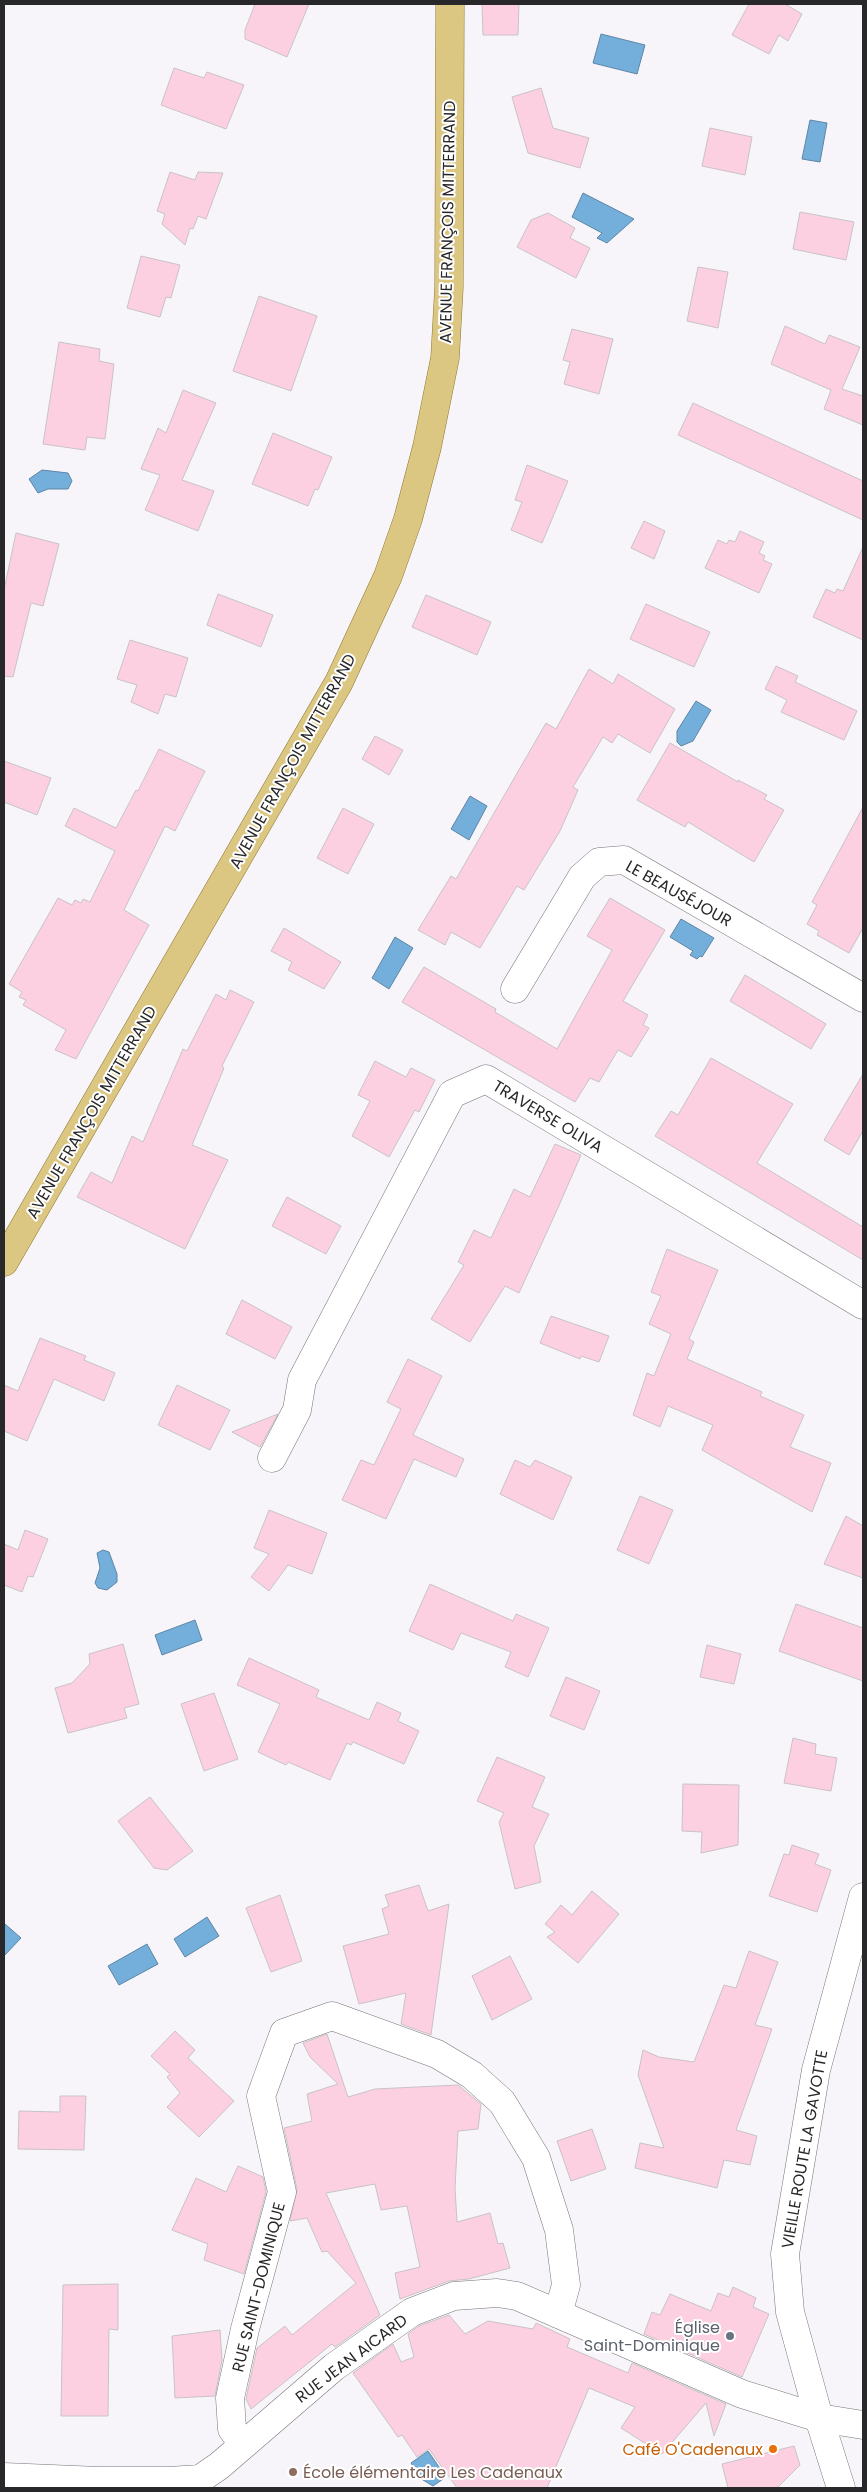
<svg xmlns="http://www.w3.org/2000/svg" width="867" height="2492" font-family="Poppins,sans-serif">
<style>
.water{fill:#74aedb;stroke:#5d86a6}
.building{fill:#fcd0e1;stroke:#c9c3c5}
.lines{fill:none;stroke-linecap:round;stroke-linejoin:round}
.minor-casing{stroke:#777579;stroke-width:29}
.major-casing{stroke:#8d772d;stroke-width:29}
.minor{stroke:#fff;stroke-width:28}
.major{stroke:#dbc782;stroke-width:28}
.worship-dot{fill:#6b7280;stroke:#fff;stroke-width:2}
.food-dot{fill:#e8710a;stroke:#fff;stroke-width:2}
.education-dot{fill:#8d6e63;stroke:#fff;stroke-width:2}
.labels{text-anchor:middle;stroke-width:4;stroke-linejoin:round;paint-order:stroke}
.street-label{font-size:16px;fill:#282729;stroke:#fff}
.worship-label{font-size:16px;fill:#5b616d;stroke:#fff;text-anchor:end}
.food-label{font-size:16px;fill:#c56008;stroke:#fff;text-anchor:end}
.education-label{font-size:16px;fill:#785e54;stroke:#fff;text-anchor:start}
</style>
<rect width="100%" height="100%" fill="#f8f5fa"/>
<path class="water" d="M601 34 645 45 637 74 593 63Z
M810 120 827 123 820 162 802 159Z
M583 193 634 219 607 243 597 238 602 233 572 217Z
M42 470 68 473 72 481 68 489H48L38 493 29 479Z
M696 701 711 710 693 741 681 746 677 742V731Z
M470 796 487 806 469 840 451 829Z
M681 919 714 938 702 957 700 956 697 959 690 955 693 951 670 937Z
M395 937 413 948 389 989 372 978Z
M103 1550 109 1552 117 1574V1582L107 1590 98 1588 95 1583 100 1568 97 1553Z
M195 1620 202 1640 162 1655 155 1635Z
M207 1917 219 1936 185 1957 174 1939Z
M5 1924 21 1938 4 1956V1926Z
M147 1944 158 1964 119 1985 108 1966Z
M428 2451 446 2477 433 2486 423 2480 411 2463Z"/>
<path class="building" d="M255 4H309L287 57 245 39V30Z
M482 4H519L518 35H483Z
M749 4H785L802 14 788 41 779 35 769 54 732 35Z
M174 68 204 78 207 72 244 85 226 129 161 105Z
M541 88 553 128 589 138 580 168 528 153 512 97Z
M710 128 752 137 745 175 702 166Z
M170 172 195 180 198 172 223 173 206 219 198 216 193 229 190 228 185 245 162 224 165 214 157 211Z
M800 212 854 222 846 260 793 249Z
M548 213 575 228 570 238 590 248 576 278 517 247 531 220Z
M141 256 180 265 171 298 166 297 160 317 127 308Z
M698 267 728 272 718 328 687 321Z
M259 296 317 316 291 391 233 371Z
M785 326 825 344 829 335 860 347 842 389 863 396V425L824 409 831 390 771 364Z
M572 329 613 339 599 394 564 384 570 362 563 360Z
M59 342 100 349 99 361 114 364 105 439 87 437 85 450 43 444Z
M183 390 216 403 182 480 214 491 198 531 145 510 160 475 141 469 158 428 166 433Z
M693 403 863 481V520L678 435Z
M273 433 332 457 318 490 315 489 308 506 252 484Z
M527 465 568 481 542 543 511 530 522 502 515 500Z
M644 521 665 531 654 559 631 548Z
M740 531 764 542 759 553 765 556 763 560 772 564 759 593 705 568 718 540 727 544 729 540 735 542Z
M16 533 59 544 43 606 31 603 13 677 4 676V590Z
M863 547V640L813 617 826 589 835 593 837 589 843 591Z
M218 594 273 615 261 647 207 625Z
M426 595 491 622 477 655 412 627Z
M646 604 710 632 694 667 630 639Z
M130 640 188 658 176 697 165 694 158 714 131 702 137 685 117 679Z
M776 666 798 676 795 682 857 711 844 740 781 712 787 700 765 689Z
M589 669 613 684 618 674 675 709 650 753 618 734 612 743 603 737 573 787 578 790 560 831 524 890 517 886 480 948 451 932 445 945 418 930 451 876 456 879 546 723 556 729Z
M375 736 403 750 389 775 362 759Z
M670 743 738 782V780L767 795 764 799 784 810 754 862 688 822 685 827 637 800Z
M159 749 205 771 175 831 165 826 124 910 149 925 76 1059 55 1050 66 1030 23 1005 26 1000 19 997 22 992 9 984 58 898 72 905 75 900 81 903 83 899 90 902 115 851 65 826 74 808 116 828 136 790 138 791Z
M4 761 51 778 37 815 4 802Z
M863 807V928L849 953 817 935 819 931 807 924 817 905 812 902Z
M343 808 374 824 348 874 317 858Z
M610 898 665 930 623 1001 648 1015 643 1025 649 1028 631 1057 618 1050 599 1082 590 1078 575 1102 402 1002 424 967 496 1009 495 1012 557 1049 612 950 587 936Z
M284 928 341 962 324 989 288 970 292 962 271 951Z
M745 975 826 1024 811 1049 730 1001Z
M230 990 254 1002 222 1066 224 1068 192 1145 228 1160 185 1249 77 1197 91 1172 112 1183 132 1136 143 1142 183 1049 187 1051 216 994 226 1000Z
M711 1058 793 1104 757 1163 863 1227V1260L655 1136 671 1111 678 1115Z
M375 1061 406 1077 411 1068 435 1080 419 1112 415 1110 389 1157 352 1136 370 1101 358 1095Z
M863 1074V1131L849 1155 824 1140Z
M555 1144 581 1155 557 1210 519 1293 505 1286 470 1342 431 1319 464 1265 458 1262 474 1230 491 1238 514 1189 530 1197Z
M287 1197 341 1226 326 1254 272 1226Z
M667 1249 718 1270 689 1339 694 1342 687 1359 762 1392 760 1396 804 1415 790 1447 831 1463 812 1512 702 1450 713 1425 668 1406 660 1427 633 1415 647 1373 654 1376 671 1334 649 1324 661 1296 651 1292Z
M242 1300 292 1327 275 1359 226 1334Z
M551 1316 609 1336 599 1362 581 1356 580 1359 540 1343Z
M40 1338 86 1356 84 1360 115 1373 104 1401 54 1379 27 1441 4 1431V1385L18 1391Z
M408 1359 442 1376 413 1435 464 1459 456 1477 414 1459 386 1519 342 1500 361 1460 374 1465 401 1409 387 1402Z
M177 1385 230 1410 210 1450 158 1425Z
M278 1414 260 1447 232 1432Z
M515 1460 530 1467 535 1460 572 1477 553 1520 500 1494Z
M640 1496 673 1510 649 1564 617 1550Z
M269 1510 327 1533 312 1574 288 1565 269 1591 251 1577 269 1554 254 1548Z
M846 1516 863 1526V1578L824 1564Z
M25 1530 48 1539 33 1577 28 1576 22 1592 4 1585V1544L18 1550Z
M430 1584 513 1621 516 1614 549 1628 528 1677 505 1667 511 1652 461 1633 453 1650 409 1631Z
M796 1604 863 1628V1681L779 1651Z
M123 1644 139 1704 124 1708 127 1718 68 1733 55 1688 72 1683 90 1664 89 1654Z
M707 1645 741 1654 734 1684 700 1677Z
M249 1658 319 1690 316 1697 369 1720 377 1702 401 1713 398 1721 419 1731 404 1764 353 1742 351 1745 347 1743 330 1780 288 1762 286 1765 258 1752 280 1704 237 1685Z
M566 1677 600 1691 584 1730 550 1716Z
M214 1693 238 1759 204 1771 181 1704Z
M793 1738 816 1744 815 1754 837 1758 831 1791 784 1783Z
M497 1757 545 1777 532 1807 549 1814 534 1846 541 1882 515 1889 499 1822 504 1813 477 1801Z
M683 1784 739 1785 738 1845 701 1853 702 1832 682 1831Z
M150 1797 193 1851 167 1870 154 1868 118 1821Z
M792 1845 819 1854 815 1864 831 1870 817 1912 769 1896 784 1854 789 1855Z
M419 1885 428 1911 449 1904 431 2035 401 2024 406 1993 359 2004 343 1946 389 1934 382 1909 389 1906 385 1895Z
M592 1891 619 1914 578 1963 547 1937 555 1932 545 1924 561 1905 572 1915Z
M280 1895 302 1961 271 1972 246 1908Z
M749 1951 778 1962 755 2025 772 2029 736 2130 757 2136 750 2165 724 2160 717 2188 635 2168 640 2143 664 2148 638 2075 643 2050 659 2057 694 2062 724 1985 736 1988Z
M510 1956 532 1999 492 2020 472 1976Z
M175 2031 195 2050 188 2058 234 2101 199 2137 167 2107 180 2093 167 2077 170 2074 151 2056Z
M327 2034 348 2097 375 2089 458 2085 481 2104 478 2129 458 2131 455 2188 457 2222 490 2213 498 2244 503 2243 510 2268 469 2279 449 2281 400 2299 395 2273 420 2267 407 2206 381 2210 375 2184 326 2193 380 2315 335 2347 332 2344 251 2409 246 2399 257 2348 285 2326 292 2335 356 2283 327 2251 322 2252 307 2218 290 2221 297 2189 284 2128 312 2121 307 2094 338 2084 310 2057 303 2043Z
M60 2096H86L84 2150 18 2149 19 2111 60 2112Z
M592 2129 606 2169 571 2181 557 2141Z
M238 2166 263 2177 266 2192 244 2274 204 2260 208 2244 172 2230 196 2178 226 2192Z
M118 2284V2330L109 2329 108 2416H61L63 2285Z
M733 2287 756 2298 753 2307 769 2314 742 2377 644 2334 652 2312 660 2315 670 2294 711 2311 718 2293 729 2297Z
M449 2315 465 2334 488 2321 533 2329 536 2323 570 2339 567 2347 628 2373 632 2363 726 2404 714 2436 706 2403 662 2454 621 2428 635 2407 589 2388 547 2488H457L429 2449 417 2457 402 2435 398 2437 353 2373 393 2344 401 2362 414 2357 408 2334 419 2326Z
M220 2330 222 2360 215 2396 175 2398 172 2336Z
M794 2446 800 2465 777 2488H728L722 2464Z"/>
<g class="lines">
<g class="minor-casing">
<path id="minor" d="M515 989 582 877 599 862 624 860 863 998
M272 1458 297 1410 302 1380 452 1094 486 1079 863 1305
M243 2444 232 2429 230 2398 245 2329 282 2192 261 2096 284 2033 332 2016 437 2054 472 2075 502 2102 536 2158 559 2230 566 2285 558 2314
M4 2477 99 2481H169L200 2479 219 2466 334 2367 412 2312 454 2296 497 2293 517 2296 742 2394 819 2418 863 2425
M841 2488 819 2418 790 2312 785 2254 816 2070 863 1897"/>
</g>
<g class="major-casing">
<path id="major" d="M4 1262 339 682 388 576 408 519 427 447 445 358 449 287 450 4"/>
</g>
<use href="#minor" class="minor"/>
<use href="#major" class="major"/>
</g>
<circle class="worship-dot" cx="730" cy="2336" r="5"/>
<circle class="food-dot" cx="773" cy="2449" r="5"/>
<circle class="education-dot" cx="293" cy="2472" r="5"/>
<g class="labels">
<g class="street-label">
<text transform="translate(447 222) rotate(-89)" y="6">AVENUE FRANÇOIS MITTERRAND</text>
<text transform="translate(292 761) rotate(-61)" y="6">AVENUE FRANÇOIS MITTERRAND</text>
<text transform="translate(679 893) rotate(29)" y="6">LE BEAUSÉJOUR</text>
<text transform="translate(91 1112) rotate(-60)" y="6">AVENUE FRANÇOIS MITTERRAND</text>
<text transform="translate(548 1116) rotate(31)" y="6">TRAVERSE OLIVA</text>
<text transform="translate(804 2149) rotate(-80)" y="6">VIEILLE ROUTE LA GAVOTTE</text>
<text transform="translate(258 2287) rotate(-76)" y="6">RUE SAINT-DOMINIQUE</text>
<text transform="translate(351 2358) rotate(-37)" y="6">RUE JEAN AICARD</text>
</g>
<g class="worship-label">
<text x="720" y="2333">Église<tspan x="720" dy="18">Saint-Dominique</tspan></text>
</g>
<g class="food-label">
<text x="763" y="2455">Café O'Cadenaux</text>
</g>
<g class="education-label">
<text x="303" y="2478">École élémentaire Les Cadenaux</text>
</g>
</g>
<rect width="867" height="2492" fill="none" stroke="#282729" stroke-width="10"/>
</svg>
